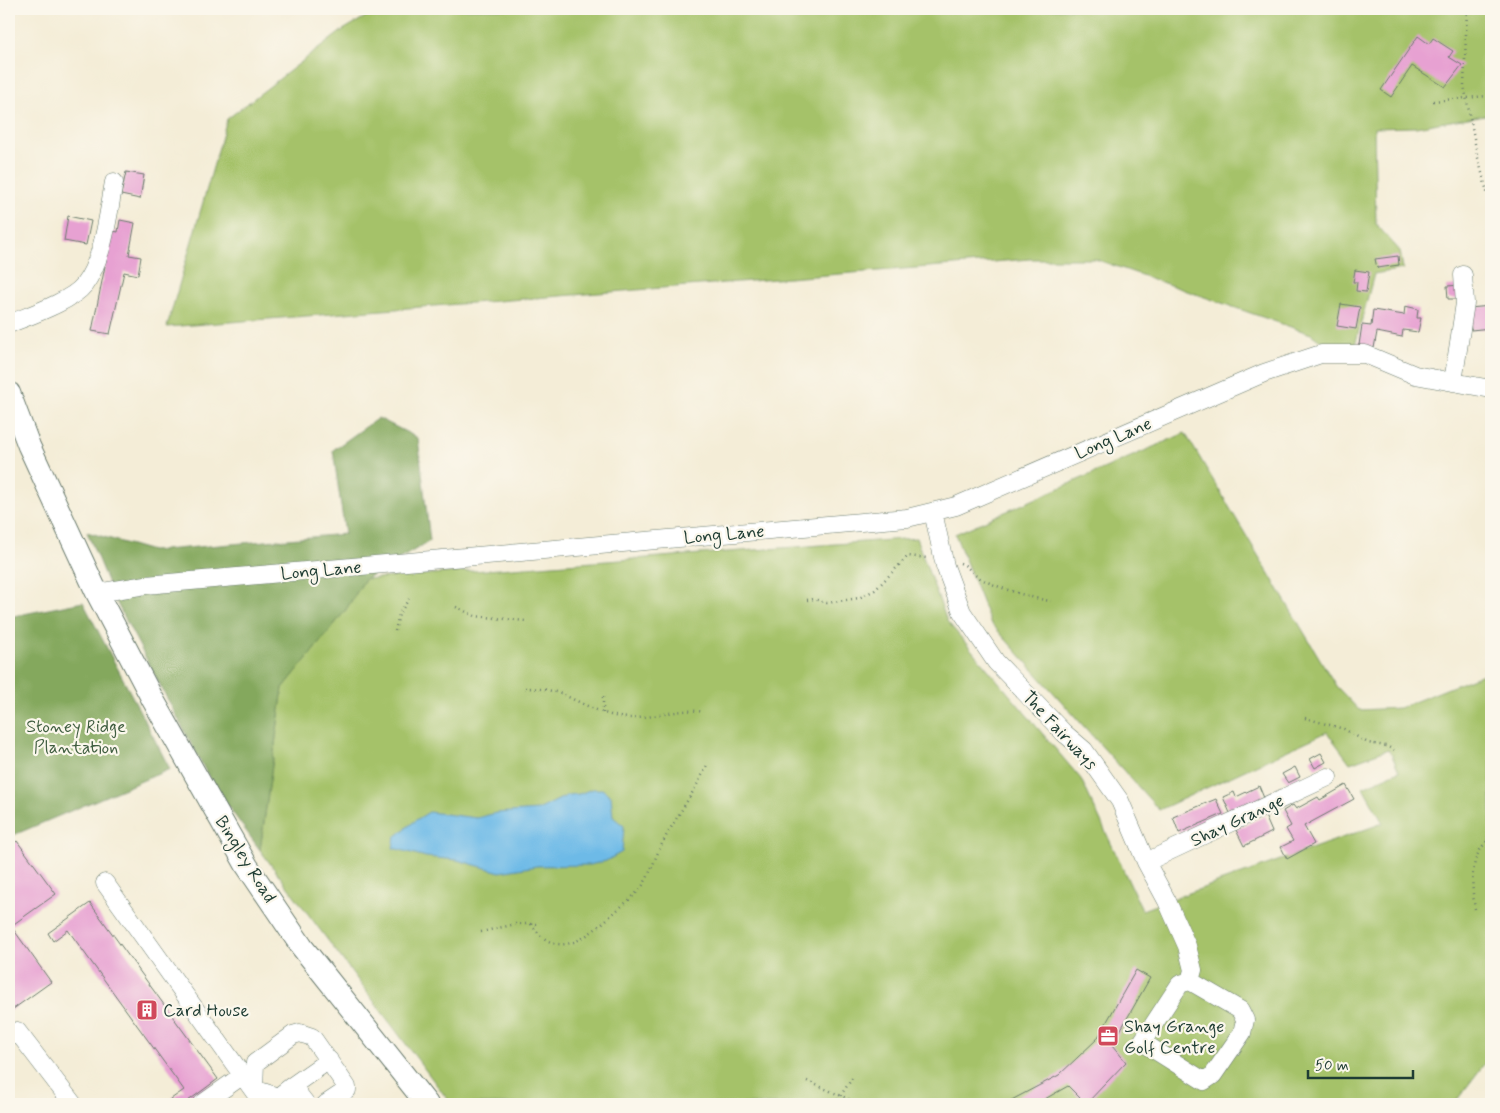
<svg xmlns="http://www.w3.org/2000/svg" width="1500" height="1113" font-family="Mynerve,sans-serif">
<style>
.green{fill:#a5c269;stroke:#62804e}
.forest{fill:#84a85d;stroke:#527248}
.water{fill:#6dbae7;stroke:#467c8e}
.building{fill:#e7a1d2}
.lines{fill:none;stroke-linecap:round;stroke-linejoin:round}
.minor-casing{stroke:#6a7b6d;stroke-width:19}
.major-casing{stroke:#6a7b6d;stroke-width:24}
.path{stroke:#6a7b6d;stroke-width:2.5;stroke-dasharray:1 4;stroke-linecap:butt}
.minor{stroke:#fff;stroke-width:18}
.major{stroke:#fff;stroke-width:22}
.labels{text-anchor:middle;stroke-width:4.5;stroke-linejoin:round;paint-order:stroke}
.street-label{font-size:18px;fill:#1f3d34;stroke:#fbf7ec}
.park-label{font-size:18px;fill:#405e41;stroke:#fbf7ec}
.poi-label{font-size:18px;fill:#1f3d34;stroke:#fbf7ec;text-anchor:start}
</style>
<rect width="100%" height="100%" fill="#fbf7ec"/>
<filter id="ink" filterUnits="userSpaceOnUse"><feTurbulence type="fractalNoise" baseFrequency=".02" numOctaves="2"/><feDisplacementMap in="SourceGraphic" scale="10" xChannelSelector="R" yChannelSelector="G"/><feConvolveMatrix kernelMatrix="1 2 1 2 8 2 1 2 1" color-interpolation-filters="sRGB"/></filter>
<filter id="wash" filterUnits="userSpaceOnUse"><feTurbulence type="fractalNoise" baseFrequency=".0096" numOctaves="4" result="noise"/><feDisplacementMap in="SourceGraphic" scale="20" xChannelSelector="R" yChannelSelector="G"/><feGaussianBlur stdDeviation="1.12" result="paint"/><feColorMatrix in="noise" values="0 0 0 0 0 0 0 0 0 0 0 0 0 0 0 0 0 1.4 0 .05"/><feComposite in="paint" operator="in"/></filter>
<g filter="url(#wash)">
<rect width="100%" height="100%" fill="#f4edd7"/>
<path class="green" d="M379 9H1491V114L1416 127 1374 128 1376 224 1400 251 1403 269 1374 274 1354 349 1323 343 1311 334 1095 259H1030L167 327 227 119 343 30Z
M1185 433 1336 686 1359 710 1399 708 1491 671V1055L1454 1104H451L260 850 283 688 345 611 365 579 916 538 947 621 1081 779 1142 910 1383 823 1363 787 1399 771 1389 749 1350 763 1327 732 1159 810 990 622 955 534Z"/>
<path class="forest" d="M378 418 418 438 430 541 365 579 345 611 283 688 260 850 214 787 113 596 87 532 152 551 345 534 333 450Z
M83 602 170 769 9 837V617Z"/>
<path class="water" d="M592 789H602L611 796 613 817 624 826 622 852 606 861 590 865 537 866 500 872 457 860 426 857 393 848 395 837 416 820 429 812 477 818 496 813 538 810 568 795 579 794Z"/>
<g id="blocks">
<path class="building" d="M1418 36 1429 44 1433 38 1453 51 1449 57 1462 65 1445 87 1412 66 1391 97 1381 90Z
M126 172 144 175 140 199 121 195Z
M68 216 91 221 86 245 64 241Z
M120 220 135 223 129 255 141 257 138 275 124 272 110 334 92 331 105 266 101 265 113 231 118 232Z
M1398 256 1399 265 1377 268 1375 259Z
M1355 270 1369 272 1366 292 1356 291 1357 282H1353Z
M1461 285 1462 299H1448L1447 286Z
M1341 304 1360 307 1356 329 1337 326Z
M1405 306 1418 309 1417 318H1421L1418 332 1403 330 1402 337 1377 332 1374 348 1359 345 1362 325 1371 326 1373 310 1404 315Z
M1491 306V328L1471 330 1469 308Z
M1321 753 1326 762 1315 768 1310 759Z
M1295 767 1300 777 1288 783 1282 774Z
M1346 785 1354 799 1304 826 1314 844 1287 859 1281 847 1293 841 1286 829 1291 826 1283 811 1293 805 1296 809 1318 797 1320 800Z
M1259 786 1264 798 1230 813 1223 797 1234 792 1236 797Z
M1216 799 1223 814 1179 833 1173 817Z
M1265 816 1272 832 1244 846 1236 830Z
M17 841 56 894 11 926 51 982 9 1012V847Z
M90 903 218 1079 184 1104H170L168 1101 184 1090 68 930 53 941 48 933Z
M1136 970 1150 978 1112 1045 1126 1062 1086 1104 1068 1086 1036 1104H1004L1059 1075 1097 1039Z"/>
</g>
</g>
<g filter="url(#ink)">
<use href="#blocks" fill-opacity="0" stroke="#6a7b6d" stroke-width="1"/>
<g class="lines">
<g class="minor-casing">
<path id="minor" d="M9 324C28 316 72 301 84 285 104 258 108 215 114 182
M1453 382 1465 303 1463 275
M933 512 945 566 962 612 996 662 1064 733 1084 750 1120 801 1146 862 1167 901 1187 946 1193 970 1190 981
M97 593 146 585 907 518 956 506 1264 373 1321 354H1365L1415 375 1491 389
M1146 862 1328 777
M105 883 263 1104
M1190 981 1240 1010 1245 1020 1242 1033 1213 1075 1204 1081 1142 1042 1180 984Z
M9 1037 17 1031 73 1104
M292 1086 329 1060
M202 1104 243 1075
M306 1104 292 1086 278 1097 254 1089 255 1063 293 1035 300 1033 312 1037 347 1087V1090L326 1104"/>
</g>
<g class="major-casing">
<path id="major" d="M9 393 29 446 97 593 152 698 247 866 302 947 427 1104"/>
</g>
<path class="path" d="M1467 9 1464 85 1477 154 1491 207
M1433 101 1487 96
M960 563C967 565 970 571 975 575 990 586 1034 599 1051 601
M807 600 814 599 827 603 859 598 875 590 908 556 927 558
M456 607 475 616 526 621
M395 631 399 614 409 599
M525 688C538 688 554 690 566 696 584 704 601 714 620 717 651 722 677 706 704 712
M603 713V697
M1305 718 1344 729 1368 743 1386 746 1394 750
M1475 909C1471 885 1469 854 1491 838
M531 924C559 965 589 935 615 912 624 904 636 895 643 885 651 873 655 857 662 844 675 818 695 792 707 765
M481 932 516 924H538
M807 1081 860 1104
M835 1104 853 1077"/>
<use href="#minor" class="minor"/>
<use href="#major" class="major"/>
</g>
</g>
<defs>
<g id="building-square" transform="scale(1.125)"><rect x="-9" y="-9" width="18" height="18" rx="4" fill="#d1495b" stroke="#fbf7ec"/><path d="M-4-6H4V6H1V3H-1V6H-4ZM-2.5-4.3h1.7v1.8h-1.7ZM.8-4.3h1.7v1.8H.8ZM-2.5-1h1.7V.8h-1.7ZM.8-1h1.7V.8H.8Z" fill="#fff"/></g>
<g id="office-square" transform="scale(1.125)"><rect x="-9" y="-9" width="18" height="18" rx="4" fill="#d1495b" stroke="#fbf7ec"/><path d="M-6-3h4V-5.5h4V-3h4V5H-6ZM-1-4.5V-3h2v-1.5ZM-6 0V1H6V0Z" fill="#fff"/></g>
</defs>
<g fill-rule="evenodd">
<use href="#building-square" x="147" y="1010"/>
<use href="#office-square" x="1108" y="1036"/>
</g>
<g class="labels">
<g class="street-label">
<text transform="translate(1113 438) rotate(-23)" y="6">Long Lane</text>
<text transform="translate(724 534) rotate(-5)" y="6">Long Lane</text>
<text transform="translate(321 570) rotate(-5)" y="6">Long Lane</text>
<text transform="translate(1060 730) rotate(47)" y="6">The Fairways</text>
<text transform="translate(1237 820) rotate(-25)" y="6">Shay Grange</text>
<text transform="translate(246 859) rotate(58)" y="6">Bingley Road</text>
</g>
<g class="park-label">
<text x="76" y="732">Stoney Ridge<tspan x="76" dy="21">Plantation</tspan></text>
</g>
<g class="poi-label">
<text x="163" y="1016">Card House</text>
<text x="1124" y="1032">Shay Grange<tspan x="1124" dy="21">Golf Centre</tspan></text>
</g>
</g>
<rect width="1500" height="1113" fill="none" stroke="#fbf7ec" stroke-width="30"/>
<path d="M1308 1070v8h105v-8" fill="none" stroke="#1f3d34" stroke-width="2.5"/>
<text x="1315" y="1070" font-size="15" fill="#1f3d34" stroke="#fbf7ec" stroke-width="4" paint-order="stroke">50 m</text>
</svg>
